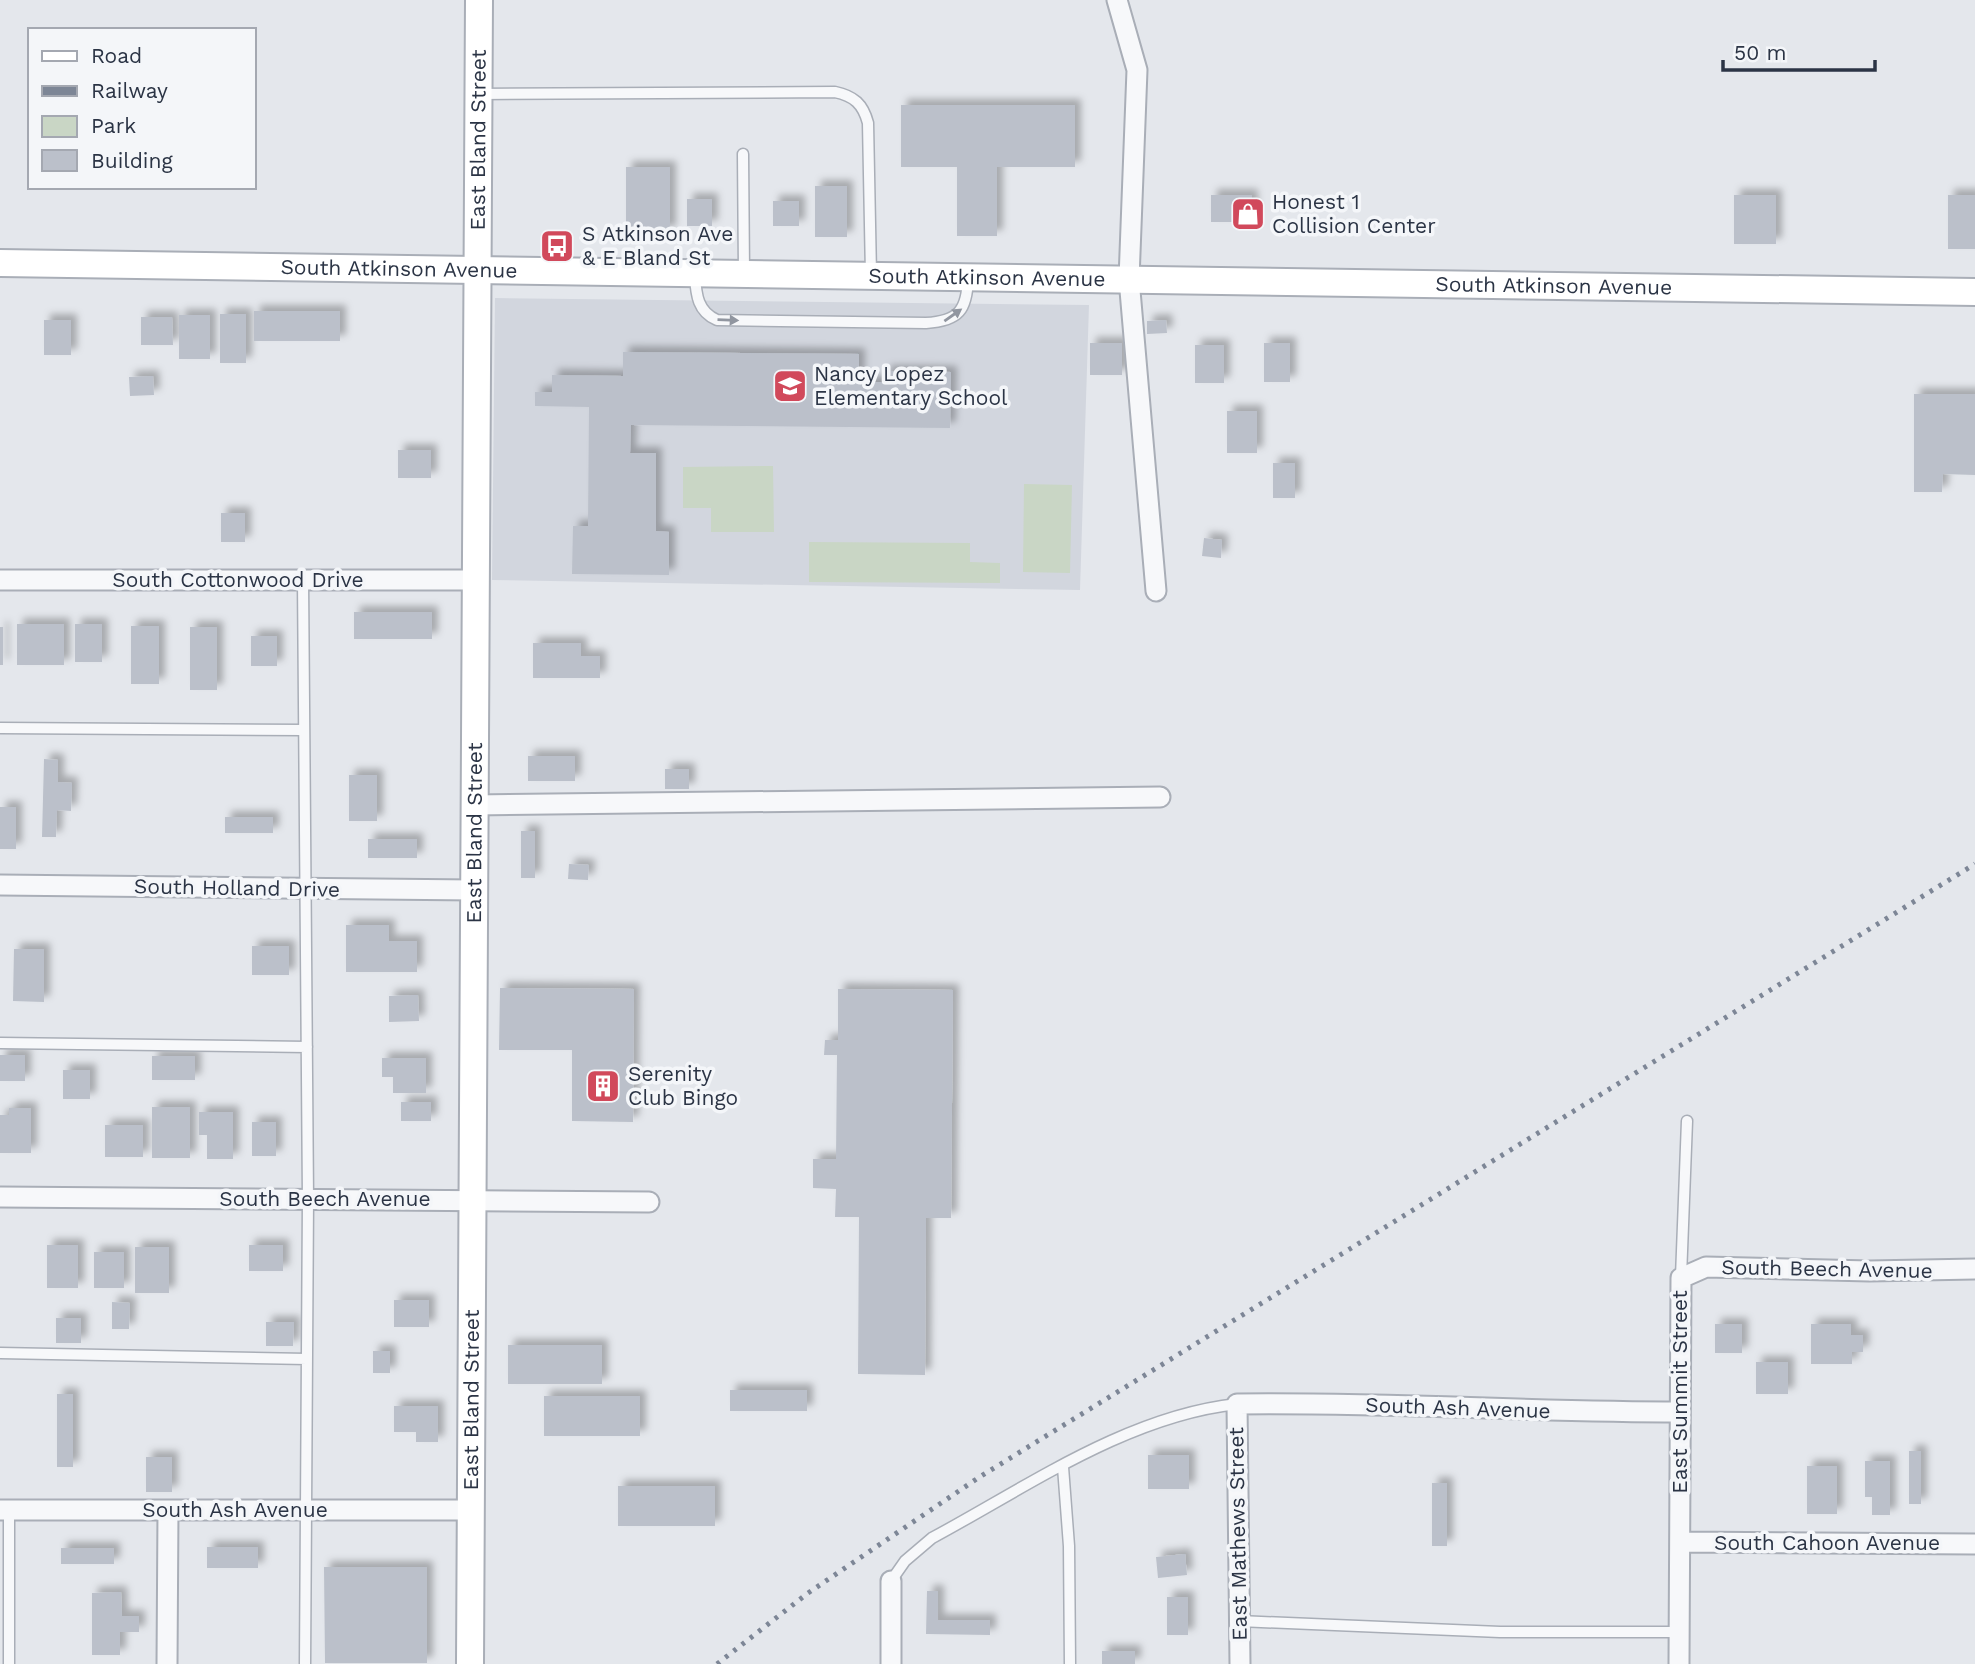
<svg xmlns="http://www.w3.org/2000/svg" width="1975" height="1664" font-family="'Work Sans',sans-serif">
<style>
.built{fill:#d2d6de}
.green{fill:#c9d6c5}
.building{fill:#bbc0ca;filter:url(#shadow)}
.lines{fill:none;stroke-linecap:round;stroke-linejoin:round}
.lane-casing{stroke:#a9aeb7;stroke-width:13}
.street-casing{stroke:#a9aeb7;stroke-width:23}
.secondary-casing{stroke:#a9aeb7;stroke-width:30}
.lane{stroke:#f7f8fa;stroke-width:10}
.street{stroke:#f7f8fa;stroke-width:19}
.secondary{stroke:#fff;stroke-width:26}
.rail{stroke:#7d8696;stroke-width:5;stroke-dasharray:3.5 7;stroke-linecap:butt}
.oneway{fill:#9196a0}
.labels{text-anchor:middle;stroke-width:7;stroke-linejoin:round;paint-order:stroke}
.street-label{font-size:21px;fill:#2b3445;stroke:#f4f6f9}
.poi-label{font-size:21px;fill:#2b3445;stroke:#f4f6f9;text-anchor:start}
</style>
<defs>
<filter id="shadow"><feDropShadow dx="6" dy="-6" stdDeviation="3.5" flood-color="#0004"/></filter>
</defs>
<rect width="100%" height="100%" fill="#e4e7ec"/>
<path class="built" d="M495 298 1089 305 1080 590 492 580Z"/>
<path class="green" d="M773 466 774 532H711V508H683V467Z
M1024 484 1072 485 1070 573 1023 572Z
M809 542 970 543V562L1000 563V583L809 582Z"/>
<path class="building" d="M901 105H1075V167H997V236H957V167H901Z
M626 167H670V232H626Z
M815 186H847V237H815Z
M1211 195H1252V222H1211Z
M1734 195H1776V244H1734Z
M1948 195H1975V249H1948Z
M687 199H712V226H687Z
M773 201H799V226H773Z
M254 311H340V341H254Z
M220 314H246V363H220Z
M179 315H210V359H179Z
M141 317H172L173 345H141Z
M44 320H71V355H44Z
M1166 320 1167 333 1147 334V321Z
M1090 343H1122V375H1090Z
M1264 343H1290V382H1264Z
M1195 345H1224V383H1195Z
M623 352 859 354V382H885V371L951 372 950 428 631 425 630 453H656V531L669 532V575L572 574 573 526H588L589 407 535 406V392H552V375L623 376Z
M153 376 154 395 130 396 129 377Z
M1914 394H1975V475L1943 474 1942 492H1914Z
M1227 411H1257V453H1227Z
M398 450H431V478H398Z
M1273 463H1295V498H1273Z
M221 513H245V542H221Z
M1204 538 1222 540 1221 558 1202 556Z
M354 612H432V639H354Z
M17 624H64V665H17Z
M75 624H102V662H75Z
M131 626H159V684H131Z
M0 627H3V665H0Z
M190 627H217V690H190Z
M251 636H277V666H251Z
M533 643H581V656H600V678H533Z
M528 756H575V781H528Z
M44 759 58 760V782L72 783 71 811 57 810 56 837H42Z
M665 769H689V789H665Z
M349 775H377V821H349Z
M0 807H16V849H0Z
M225 817H273V833H225Z
M521 831H535V878H521Z
M368 839H417V858H368Z
M569 864 589 865 588 880 568 879Z
M346 925H389V941H417V972H346Z
M252 946H289V975H252Z
M14 949H44V1002L13 1001Z
M500 988 634 989 633 1122 572 1121V1050H499Z
M838 989 953 990 951 1218H926L925 1375 858 1374 859 1217H835L836 1189 813 1188V1159H836L837 1055H824L825 1040H838Z
M418 995 419 1021 389 1022V996Z
M0 1055H25V1081H0Z
M152 1056H195V1080H152Z
M382 1058H426V1093H393V1077H382Z
M63 1070H90V1099H63Z
M401 1102H431V1121H401Z
M152 1107H190V1158H152Z
M9 1108H31V1153H0V1115H9Z
M199 1112H233V1159H207V1135H199Z
M252 1122H276V1156H252Z
M105 1125H143V1157H105Z
M47 1245H78V1288H47Z
M249 1245H283V1271H249Z
M135 1247H169V1293H135Z
M94 1252H124V1288H94Z
M394 1300H429V1327H394Z
M112 1302 130 1303 129 1329H112Z
M56 1318H81V1343H56Z
M266 1322H294L293 1346H266Z
M1715 1324H1742V1353H1715Z
M1811 1324H1851V1335H1863V1352H1852V1364H1811Z
M508 1345H602V1384H508Z
M373 1351H390V1373H373Z
M1756 1362H1788V1394H1756Z
M730 1390H807V1411H730Z
M57 1394H73V1467H57Z
M544 1396H640V1436H544Z
M394 1406H438V1442H416V1432H394Z
M1909 1451H1921V1504H1909Z
M1148 1455H1189V1489H1148Z
M146 1457H172V1492H146Z
M1865 1461H1890V1515H1872V1497H1865Z
M1807 1466H1837V1514H1807Z
M1432 1483H1447V1546H1432Z
M618 1486H715V1526H618Z
M207 1547H258V1568H207Z
M61 1548H114V1564H61Z
M1185 1554 1187 1575 1158 1578 1156 1557Z
M324 1567H427V1663H325Z
M927 1591H938V1620H990V1635L926 1634Z
M121 1592 122 1616H139V1632H120V1655H92V1593Z
M1167 1597H1188V1635H1167Z
M1102 1651H1135V1664H1102Z"/>
<g class="lines">
<g class="lane-casing">
<path id="lane" d="M479 94 835 92C854 96 863 104 868 123L871 275
M743 154 744 273
M695 276C696 295 698 312 717 320L926 323C959 321 967 310 968 278
M303 580 308 1199 305 1664
M0 728 304 730
M0 1043 307 1047
M1681 1277 1687 1121
M0 1353 307 1359
M1063 1467 1069 1546 1070 1664
M891 1581 905 1561 932 1538C1027 1487 1127 1416 1237 1404
M1239 1621 1500 1632H1680
M9 1664V1510"/>
</g>
<g class="street-casing">
<path id="street" d="M1117 0 1137 70 1129 279 1156 591
M0 580H475
M474 805 1160 797
M0 885 474 890
M0 1197 649 1202
M0 1510H470
M1680 1542 1975 1544
M167 1664 168 1510
M891 1664V1581
M1240 1664 1237 1404C1384 1402 1532 1412 1680 1412
M1679 1664 1681 1278 1706 1267 1869 1271 1975 1269"/>
</g>
<g class="secondary-casing">
<g id="secondary">
<path id="s1" d="M0 263 1975 292"/>
<path id="s2" d="M470 1664 479 0"/>
</g>
</g>
<use href="#lane" class="lane"/>
<use href="#street" class="street"/>
<use href="#secondary" class="secondary"/>
<path class="rail" d="M717 1664 808 1593 981 1476 1975 864"/>
</g>
<defs><path id="oneway-solid" d="M-6-.8H1V-3.2L6.5 0L1 3.2V.8H-6Z" transform="scale(1.75)"/></defs>
<g class="oneway">
<use href="#oneway-solid" transform="translate(953 315) rotate(-35)"/>
<use href="#oneway-solid" transform="translate(728 320) rotate(2)"/>
</g>
<defs>
<g id="shop-square" transform="scale(1.75)"><rect x="-9" y="-9" width="18" height="18" rx="4" fill="#d1495b" stroke="#f4f6f9"/><path d="M-5-2.5h2.3a2.7 3.5 0 0 1 5.4 0H5L5.5 6h-11ZM-1.5-2.5h3a1.5 2.3 0 0 0-3 0Z" fill="#fff"/></g>
<g id="bus-square" transform="scale(1.75)"><rect x="-9" y="-9" width="18" height="18" rx="4" fill="#d1495b" stroke="#f4f6f9"/><path d="M-5-6H5V4H4V6H2V4H-2V6H-4V4H-5ZM-3.5-4V0h7V-4ZM-3.5 1.2v1.5H-2V1.2ZM2 1.2v1.5H3.5V1.2Z" fill="#fff"/></g>
<g id="school-square" transform="scale(1.75)"><rect x="-9" y="-9" width="18" height="18" rx="4" fill="#d1495b" stroke="#f4f6f9"/><path d="M0-5L7-2L0 1L-7-2ZM-4 1L0 2.5L4 1V4Q0 6-4 4Z" fill="#fff"/></g>
<g id="building-square" transform="scale(1.75)"><rect x="-9" y="-9" width="18" height="18" rx="4" fill="#d1495b" stroke="#f4f6f9"/><path d="M-4-6H4V6H1V3H-1V6H-4ZM-2.5-4.3h1.7v1.8h-1.7ZM.8-4.3h1.7v1.8H.8ZM-2.5-1h1.7V.8h-1.7ZM.8-1h1.7V.8H.8Z" fill="#fff"/></g>
</defs>
<g fill-rule="evenodd">
<use href="#shop-square" x="1248" y="214"/>
<use href="#bus-square" x="557" y="246"/>
<use href="#school-square" x="790" y="386"/>
<use href="#building-square" x="603" y="1086"/>
</g>
<g class="labels">
<g class="street-label">
<text dy="7" stroke="none"><textPath href="#s2" startOffset="1524">East Bland Street</textPath></text>
<text dy="7" stroke="none"><textPath href="#s1" startOffset="399">South Atkinson Avenue</textPath></text>
<text dy="7" stroke="none"><textPath href="#s1" startOffset="987">South Atkinson Avenue</textPath></text>
<text dy="7" stroke="none"><textPath href="#s1" startOffset="1554">South Atkinson Avenue</textPath></text>
<text x="238" y="587">South Cottonwood Drive</text>
<text dy="7" stroke="none"><textPath href="#s2" startOffset="831">East Bland Street</textPath></text>
<text transform="translate(237 888) rotate(1)" y="7">South Holland Drive</text>
<text x="325" y="1206">South Beech Avenue</text>
<text transform="translate(1827 1269) rotate(1)" y="7">South Beech Avenue</text>
<text transform="translate(1680 1392) rotate(-90)" y="7">East Summit Street</text>
<text dy="7" stroke="none"><textPath href="#s2" startOffset="264">East Bland Street</textPath></text>
<text transform="translate(1458 1408) rotate(2)" y="7">South Ash Avenue</text>
<text x="235" y="1517">South Ash Avenue</text>
<text transform="translate(1238 1534) rotate(-91)" y="7">East Mathews Street</text>
<text x="1827" y="1550">South Cahoon Avenue</text>
</g>
<g class="poi-label">
<text x="1272" y="209">Honest 1<tspan x="1272" dy="24">Collision Center</tspan></text>
<text x="582" y="241">S Atkinson Ave<tspan x="582" dy="24">&amp; E Bland St</tspan></text>
<text x="814" y="381">Nancy Lopez<tspan x="814" dy="24">Elementary School</tspan></text>
<text x="628" y="1081">Serenity<tspan x="628" dy="24">Club Bingo</tspan></text>
</g>
</g>
<rect x="28" y="28" width="228" height="161" fill="#f4f6f9" stroke="#a4a8b1" stroke-width="2"/>
<rect x="42" y="51" width="35" height="10" fill="#ffffff" stroke="#a4a8b1" stroke-width="2"/>
<text x="91" y="63" font-size="21" fill="#2b3445">Road</text>
<rect x="42" y="86" width="35" height="10" fill="#7d8696" stroke="#a4a8b1" stroke-width="2"/>
<text x="91" y="98" font-size="21" fill="#2b3445">Railway</text>
<rect x="42" y="116" width="35" height="21" fill="#c9d6c5" stroke="#a4a8b1" stroke-width="2"/>
<text x="91" y="133" font-size="21" fill="#2b3445">Park</text>
<rect x="42" y="150" width="35" height="21" fill="#bbc0ca" stroke="#a4a8b1" stroke-width="2"/>
<text x="91" y="168" font-size="21" fill="#2b3445">Building</text>
<path d="M1723 60v10h152v-10" fill="none" stroke="#2b3445" stroke-width="3.5"/>
<text x="1734" y="60" font-size="21" fill="#2b3445" stroke="#f4f6f9" stroke-width="5" paint-order="stroke">50 m</text>
</svg>
